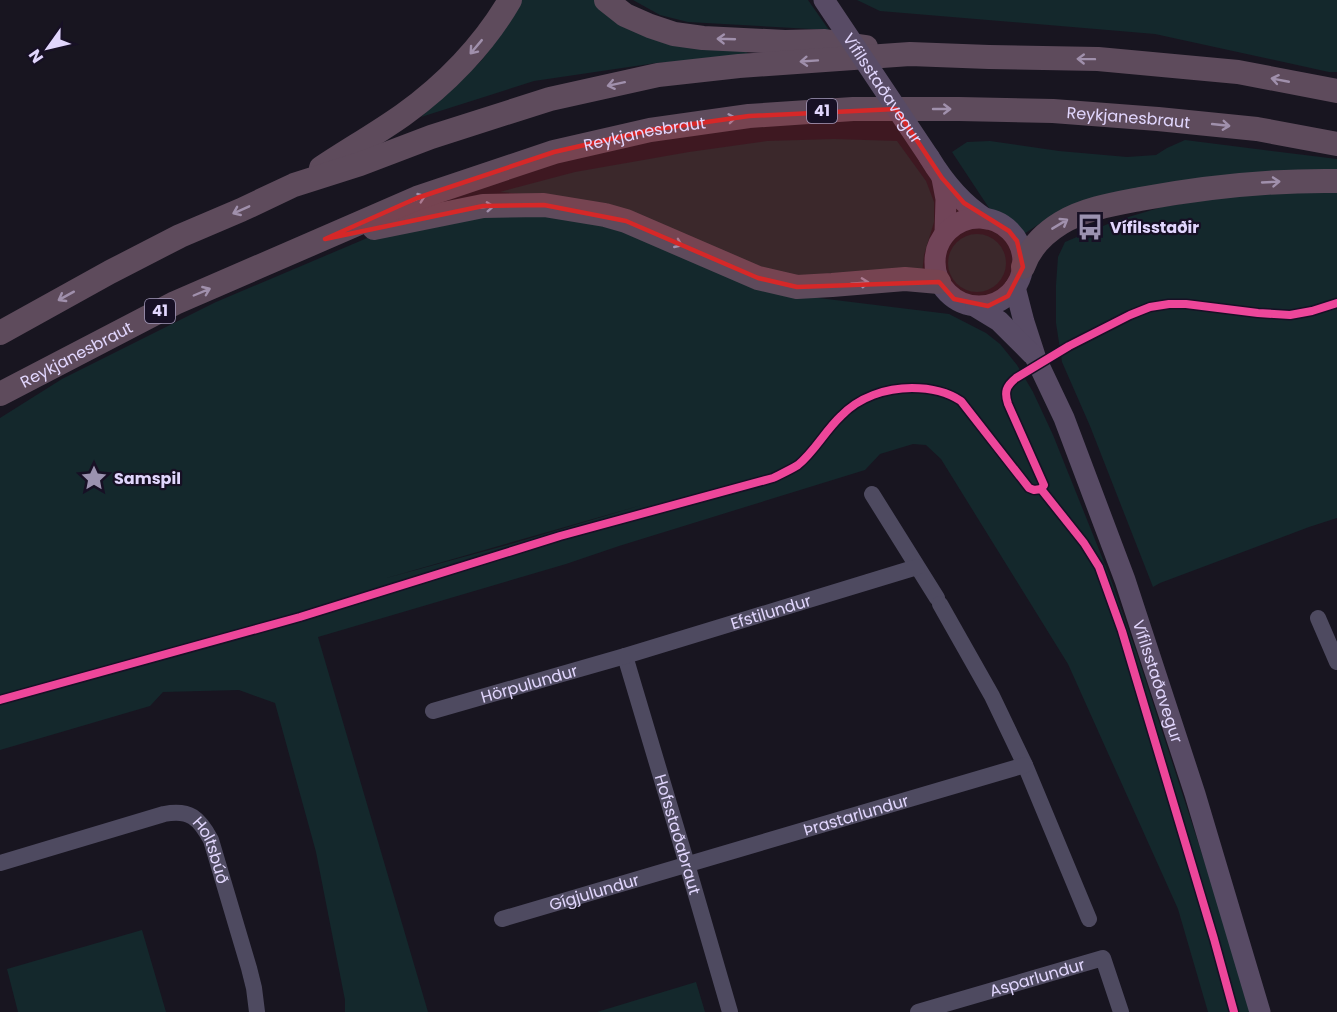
<svg xmlns="http://www.w3.org/2000/svg" width="1337" height="1012" font-family="Poppins,sans-serif">
<style>
.green{fill:#14282c;fill-rule:evenodd}
.lines{fill:none;stroke-linecap:round;stroke-linejoin:round}
.minor{stroke:#4e4a60;stroke-width:16}
.major{stroke:#584b65;stroke-width:21}
.highway{stroke:#5e4b5c;stroke-width:24}
.major-bridge{stroke:#584b65;stroke-width:21}
.cycleway-casing{stroke:#171025;stroke-width:11}
.cycleway{stroke:#ed469a;stroke-width:8}
.oneway{stroke:#a090ac}
.marked{fill:#d62828;fill-opacity:0.2;stroke:#d62828;stroke-width:4.5;stroke-linejoin:round}
.labels{text-anchor:middle;stroke-width:4.5;stroke-linejoin:round;paint-order:stroke}
.shield{fill:#171025;stroke:#a49bbc;stroke-width:1.5}
.shield-label{font-size:15px;font-weight:bold;fill:#e1d6fd}
.street-label{font-size:16px;fill:#e1d6fd;stroke:#171025}
.poi-label{font-size:16px;font-weight:bold;fill:#e1d6fd;stroke:#171025;text-anchor:start}
</style>
<rect width="100%" height="100%" fill="#181520"/>
<path class="green" d="M522 0H594L623 24 741 49 753 56 656 63 534 81 421 117 482 60 516 12Z
M633 0H808L829 30 688 22 660 15Z
M857 0H1337V72H1329L1155 34 880 11Z
M834 139 897 141 926 181 934 202V222L924 255 922 274 793 279 572 198 500 192 575 172 689 152 767 141Z
M1185 140 1337 159V171L1074 209 1039 224 1024 234 989 208 952 152 967 142 990 141 1059 151 1127 157 1156 155 1167 148Z
M1264 191H1337V518L1309 527 1160 583 1153 587 1090 426 1062 362 1056 323V285L1058 257 1065 242 1115 221 1162 207Z
M547 216 620 229 770 292 949 314 986 333 1000 344 1017 365 1033 392 1053 435 1110 577 1137 654 1225 925 1251 1012H1208L1178 909 1068 664 941 459 926 445 913 444 880 454 865 470 619 546 566 564 318 637 428 1012H345V1000L316 852 275 703 239 690 163 692 150 706 0 750V418L62 379 216 302 372 236 466 217ZM642 505 511 544 383 579Z
M948 263a29 29 0 1 1 58 0a29 29 0 1 1-58 0Z
M142 930 166 1012H18L7 969Z
M696 982 705 1012H597Z"/>
<g class="lines">
<g class="minor">
<path d="M872 494 937 598"/>
<path d="M940 604 992 696 1025 765 1089 919"/>
<path d="M1318 618 1337 662"/>
<path id="s1" d="M625 656 687 864 730 1012"/>
<path id="s2" d="M433 711 625 656 917 567"/>
<path id="s3" d="M0 863 164 814C190 809 199 818 211 840L249 968 254 988 257 1012"/>
<path id="s4" d="M502 919 1025 765"/>
<path id="s5" d="M918 1012 1103 958 1121 1012"/>
</g>
<g class="major">
<path d="M929 157C944 182 961 203 986 219"/>
<path d="M942 178 946 199 945 233"/>
<circle cx="979" cy="262" r="44"/>
<path id="s6" d="M1015 287 1024 322 1036 359 1064 418 1125 580 1195 794 1260 1012"/>
<path d="M976 307 999 321 1032 354"/>
</g>
<g class="highway">
<path d="M606 0 625 15 650 26 674 34 703 38 785 42 825 41 866 47"/>
<path d="M321 168C348 150 376 134 403 115 445 85 484 45 510 0"/>
<path d="M374 228 483 206 544 205 605 215 626 221 758 278 797 287 832 285 905 279 939 282"/>
<path d="M1023 267C1030 247 1043 234 1061 223 1084 209 1114 204 1140 199 1205 187 1271 180 1337 181"/>
<path d="M0 333 110 272 180 236 241 210 294 185 360 164 431 137 550 99 658 75 739 66 910 54 989 57 1098 59 1238 72 1337 91"/>
<path id="s7" d="M0 394 175 303 417 198 554 152 650 130 749 116 853 109H959L1053 111 1158 119 1257 129 1337 144"/>
</g>
<path class="major-bridge" id="s8" d="M824 0 929 157"/>
<g class="cycleway-casing">
<path id="cycleway" d="M0 700 300 617 560 536 773 478C781 474 790 470 798 465 815 451 825 431 841 416 859 397 886 388 912 388 930 388 946 391 961 401L1029 488 1034 490 1041 489
M1234 1012 1214 939 1122 631 1099 567 1084 543 1041 489 1044 485 1008 404C1004 392 1006 386 1016 378L1069 346 1130 315 1150 307 1169 304H1186L1258 313 1290 315 1312 311 1337 303"/>
</g>
<use href="#cycleway" class="cycleway"/>
</g>
<defs><path id="oneway-shaft" d="M-6 0H5M1.5-3L5.5 0L1.5 3" fill="none" stroke-width="1.6" stroke-linecap="round" stroke-linejoin="round" transform="scale(1.5)"/></defs>
<g class="oneway">
<use href="#oneway-shaft" transform="translate(726 39) rotate(-178)"/>
<use href="#oneway-shaft" transform="translate(476 47) rotate(130)"/>
<use href="#oneway-shaft" transform="translate(1086 59) rotate(-179)"/>
<use href="#oneway-shaft" transform="translate(809 61) rotate(176)"/>
<use href="#oneway-shaft" transform="translate(1280 80) rotate(-169)"/>
<use href="#oneway-shaft" transform="translate(616 84) rotate(168)"/>
<use href="#oneway-shaft" transform="translate(942 109)"/>
<use href="#oneway-shaft" transform="translate(727 119) rotate(-8)"/>
<use href="#oneway-shaft" transform="translate(1221 125) rotate(6)"/>
<use href="#oneway-shaft" transform="translate(1271 182) rotate(-3)"/>
<use href="#oneway-shaft" transform="translate(417 199) rotate(-21)"/>
<use href="#oneway-shaft" transform="translate(485 207) rotate(-5)"/>
<use href="#oneway-shaft" transform="translate(241 210) rotate(156)"/>
<use href="#oneway-shaft" transform="translate(1060 224) rotate(-31)"/>
<use href="#oneway-shaft" transform="translate(674 242) rotate(24)"/>
<use href="#oneway-shaft" transform="translate(860 283) rotate(-5)"/>
<use href="#oneway-shaft" transform="translate(202 292) rotate(-23)"/>
<use href="#oneway-shaft" transform="translate(66 296) rotate(151)"/>
</g>
<path class="marked" d="M896 109 942 178 964 203 1009 231 1017 241 1023 267 1008 296 988 306 954 299 939 282 797 287 758 278 626 221 544 205 483 206 325 239 417 198 554 152 650 130 749 116Z"/>
<defs>
<g id="bus-bare" transform="scale(2.07)"><path d="M-5-6H5V4H4V6H2V4H-2V6H-4V4H-5ZM-3.5-4V0h7V-4ZM-3.5 1.2v1.5H-2V1.2ZM2 1.2v1.5H3.5V1.2Z" fill="#9b92b0" stroke="#171025" stroke-width="2.5" paint-order="stroke"/></g>
<g id="sight-bare" transform="scale(2.07)"><path d="M0-6L1.8-2.2L6-1.7L2.9 1.2L3.7 5.4L0 3.3L-3.7 5.4L-2.9 1.2L-6-1.7L-1.8-2.2Z" fill="#9b92b0" stroke="#171025" stroke-width="2.5" paint-order="stroke"/></g>
</defs>
<g fill-rule="evenodd">
<use href="#bus-bare" x="1090" y="227"/>
<use href="#sight-bare" x="94" y="478"/>
</g>
<g class="labels">
<g class="shield">
<rect x="807" y="99" width="30" height="24" rx="4.5"/>
<rect x="145" y="299" width="30" height="24" rx="4.5"/>
</g>
<g class="shield-label">
<text x="822" y="116">41</text>
<text x="160" y="316">41</text>
</g>
<g class="street-label">
<text dy="6" stroke="none"><textPath href="#s8" startOffset="106">Vífilsstaðavegur</textPath></text>
<text dy="6" stroke="none"><textPath href="#s7" startOffset="1184">Reykjanesbraut</textPath></text>
<text dy="6" stroke="none"><textPath href="#s7" startOffset="698">Reykjanesbraut</textPath></text>
<text dy="6" stroke="none"><textPath href="#s7" startOffset="86">Reykjanesbraut</textPath></text>
<text dy="6" stroke="none"><textPath href="#s2" startOffset="352">Efstilundur</textPath></text>
<text dy="6" stroke="none"><textPath href="#s6" startOffset="420">Vífilsstaðavegur</textPath></text>
<text dy="6" stroke="none"><textPath href="#s2" startOffset="100">Hörpulundur</textPath></text>
<text dy="6" stroke="none"><textPath href="#s4" startOffset="369">Þrastarlundur</textPath></text>
<text dy="6" stroke="none"><textPath href="#s1" startOffset="186">Hofsstaðabraut</textPath></text>
<text dy="6" stroke="none"><textPath href="#s3" startOffset="240">Holtsbúð</textPath></text>
<text dy="6" stroke="none"><textPath href="#s4" startOffset="96">Gígjulundur</textPath></text>
<text dy="6" stroke="none"><textPath href="#s5" startOffset="124">Asparlundur</textPath></text>
</g>
<g class="poi-label">
<text x="1110" y="233">Vífilsstaðir</text>
<text x="114" y="484">Samspil</text>
</g>
</g>
<g transform="translate(48 48) rotate(236)" stroke="#171025" stroke-width="4.5" paint-order="stroke">
<path d="M0-4.5L10 22L0 15L-10 22Z" fill="#e1d6fd"/>
<text y="-9" font-size="16" font-weight="bold" text-anchor="middle" fill="#e1d6fd">N</text>
</g>
</svg>
